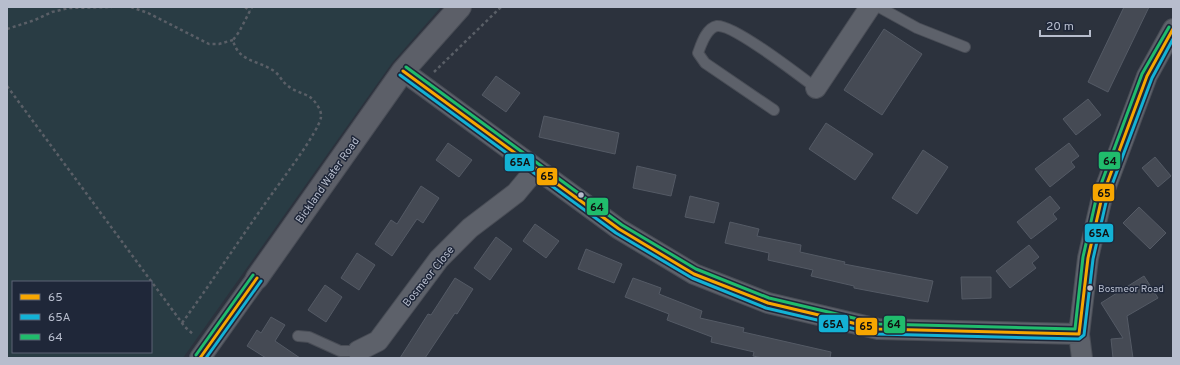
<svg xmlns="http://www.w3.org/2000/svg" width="1180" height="365" font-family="Overpass,sans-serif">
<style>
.green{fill:#293c44;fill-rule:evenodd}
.building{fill:#454a54;stroke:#545a65}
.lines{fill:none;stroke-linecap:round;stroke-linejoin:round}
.lane-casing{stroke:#494d56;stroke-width:12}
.street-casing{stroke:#494d56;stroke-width:22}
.secondary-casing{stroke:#494d56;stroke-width:24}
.path{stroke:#5a5f67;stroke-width:2.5;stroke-dasharray:3 3;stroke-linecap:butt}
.lane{stroke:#5d616a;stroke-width:10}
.street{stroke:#5d616a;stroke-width:20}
.secondary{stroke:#5c5f68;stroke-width:22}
.bus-1-casing{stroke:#1f2739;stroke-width:6}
.bus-2-casing{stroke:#1f2739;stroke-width:6}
.bus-3-casing{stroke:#1f2739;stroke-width:6}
.bus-1{stroke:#f7a600;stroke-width:3}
.bus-2{stroke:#13b2d5;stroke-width:3}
.bus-3{stroke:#20bc6c;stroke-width:3}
.bus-dot{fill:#b7bdcd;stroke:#1f2739;stroke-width:1.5}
.labels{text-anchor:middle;stroke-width:3;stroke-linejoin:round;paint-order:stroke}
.bus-label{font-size:10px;fill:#b7bdcd;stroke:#1f2739;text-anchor:start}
.street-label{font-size:11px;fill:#b7bdcd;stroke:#1f2739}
.line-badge{stroke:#1f2739;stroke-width:1.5}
.pale-badge-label{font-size:11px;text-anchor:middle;font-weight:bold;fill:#111}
</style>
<rect width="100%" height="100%" fill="#2c323d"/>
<path class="green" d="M7 7H441L392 63 183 358H7ZM13 282H151V352H13Z"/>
<path class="building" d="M1124 7H1149L1108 92 1088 82Z
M884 29 922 54 882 115 844 90Z
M496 76 520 93 506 112 482 95Z
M1088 99 1101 115 1076 135 1063 119Z
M544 116 619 133 615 154 539 137Z
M826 123 873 154 855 180 809 149Z
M448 143 472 160 459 177 436 160Z
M1069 143 1079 156 1071 162 1075 167 1050 187 1035 169Z
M923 150 948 167 917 214 892 198Z
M1155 157 1171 176 1158 187 1142 168Z
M637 166 676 175 671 196 633 188Z
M421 186 439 198 423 223 417 219 392 256 375 244 391 220 397 224Z
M690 196 719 203 714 223 685 217Z
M1050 196 1060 208 1053 214 1057 219 1031 239 1017 222Z
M1139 207 1166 233 1150 249 1123 223Z
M730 222 759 229 757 236 801 245 800 252 845 262 844 264 933 281 928 302 854 288V286L811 276 813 270 768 260 769 253 725 243Z
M535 224 559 241 546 258 523 241Z
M496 237 512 249 490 280 474 268Z
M1029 245 1039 257 1032 263 1036 268 1010 288 996 271Z
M586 249 622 264 614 283 578 269Z
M357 253 375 265 359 290 341 278Z
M1144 276 1158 298 1127 316 1133 358H1113L1111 339 1123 338 1101 303Z
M961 277H991V298L962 299Z
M455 278 473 289 457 314 455 313 425 358H400L428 314 431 315Z
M633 278 661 288 659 294 702 311 700 318 744 328 743 332 831 352 830 358H763L753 356 754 352 711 342 712 337 667 320 669 314 625 297Z
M325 285 342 297 326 322 308 310Z
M271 317 285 325 275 341 300 358H266L247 346 257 330 261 333Z"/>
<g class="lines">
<g class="lane-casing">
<path id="lane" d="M879 7 917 28 965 47
M774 110 705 63 698 53C701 45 706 28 717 26 733 24 800 76 816 88
M298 336 309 337 340 351H358"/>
</g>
<g class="street-casing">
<path id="street" d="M403 71 619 229 694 274 768 303 878 329 1079 334
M816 88 870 7
M358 351 378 341 439 259 470 228 516 193 536 169
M200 358 257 278
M1082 358 1079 334 1088 258 1102 197 1147 76 1173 29"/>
</g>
<g class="secondary-casing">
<path id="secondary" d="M257 278 403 71 460 7"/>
</g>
<path class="path" d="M131 7 148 13 209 44H219L233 40
M245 7 250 11
M7 29 35 20 52 12 69 8 112 7
M434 72 501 7
M7 86 185 327 194 335
M182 323C214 279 243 234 274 191 284 177 319 131 321 117 322 110 315 101 310 97 303 93 294 91 288 86 282 82 280 75 274 71 258 60 238 62 233 40L239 32 252 7"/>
<use href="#lane" class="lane"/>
<use href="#street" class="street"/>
<use href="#secondary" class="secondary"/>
<g class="bus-1-casing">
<path id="bus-1" d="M403 71 619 229 694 274 768 303 878 329 1079 334 1088 258 1102 197 1147 76 1173 29
M200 358 257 278"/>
</g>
<g class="bus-2-casing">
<path id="bus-2" d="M400 75 616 233 692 278 766 308 877 334 1079 339 1084 335 1093 259 1107 198 1152 78 1173 39
M206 358 261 281"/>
</g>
<g class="bus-3-casing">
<path id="bus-3" d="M406 67 622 225 696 269 769 298 879 324 1075 329 1083 257 1097 195 1142 74 1169 27
M196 355 253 275"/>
</g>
<use href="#bus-1" class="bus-1"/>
<use href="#bus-2" class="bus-2"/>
<use href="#bus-3" class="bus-3"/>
</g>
<g class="bus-dot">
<circle cx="581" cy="195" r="3.5"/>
<circle cx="1090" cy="288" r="3.5"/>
</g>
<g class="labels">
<g class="bus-label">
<text x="1098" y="292">Bosmeor Road</text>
</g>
<g class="street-label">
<text transform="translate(327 180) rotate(-55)" y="4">Bickland Water Road</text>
<text transform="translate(428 276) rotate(-51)" y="4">Bosmeor Close</text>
</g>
</g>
<g class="line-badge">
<rect x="1098" y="151" width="23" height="19" rx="4" fill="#20bc6c"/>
<rect x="504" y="153" width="31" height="19" rx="4" fill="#13b2d5"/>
<rect x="536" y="167" width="22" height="19" rx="4" fill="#f7a600"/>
<rect x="1092" y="183" width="23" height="19" rx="4" fill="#f7a600"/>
<rect x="586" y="197" width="23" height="19" rx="4" fill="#20bc6c"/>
<rect x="1084" y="223" width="30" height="20" rx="4" fill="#13b2d5"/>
<rect x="818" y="314" width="31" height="19" rx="4" fill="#13b2d5"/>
<rect x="883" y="315" width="23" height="19" rx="4" fill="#20bc6c"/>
<rect x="855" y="317" width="23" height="19" rx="4" fill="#f7a600"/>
</g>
<g class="pale-badge-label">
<text x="1110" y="165">64</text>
<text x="520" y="166">65A</text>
<text x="547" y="180">65</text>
<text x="1104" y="197">65</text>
<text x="597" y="211">64</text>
<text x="1099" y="237">65A</text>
<text x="833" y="328">65A</text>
<text x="894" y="328">64</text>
<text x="866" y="330">65</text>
</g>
<rect width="1180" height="365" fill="none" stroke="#b7bdcd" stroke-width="16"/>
<rect x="12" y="281" width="140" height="72" fill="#1f2739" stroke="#5c6374"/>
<rect x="20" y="294" width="20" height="6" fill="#f7a600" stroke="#5c6374"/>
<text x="48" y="301" font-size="12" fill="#b7bdcd">65</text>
<rect x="20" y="314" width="20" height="6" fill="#13b2d5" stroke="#5c6374"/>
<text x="48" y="321" font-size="12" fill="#b7bdcd">65A</text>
<rect x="20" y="334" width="20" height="6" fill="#20bc6c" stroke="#5c6374"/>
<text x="48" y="341" font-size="12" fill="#b7bdcd">64</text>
<path d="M1040 30v6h50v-6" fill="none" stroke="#b7bdcd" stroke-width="2"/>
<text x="1046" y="30" font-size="12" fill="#b7bdcd" stroke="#1f2739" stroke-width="3" paint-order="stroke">20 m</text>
</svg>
